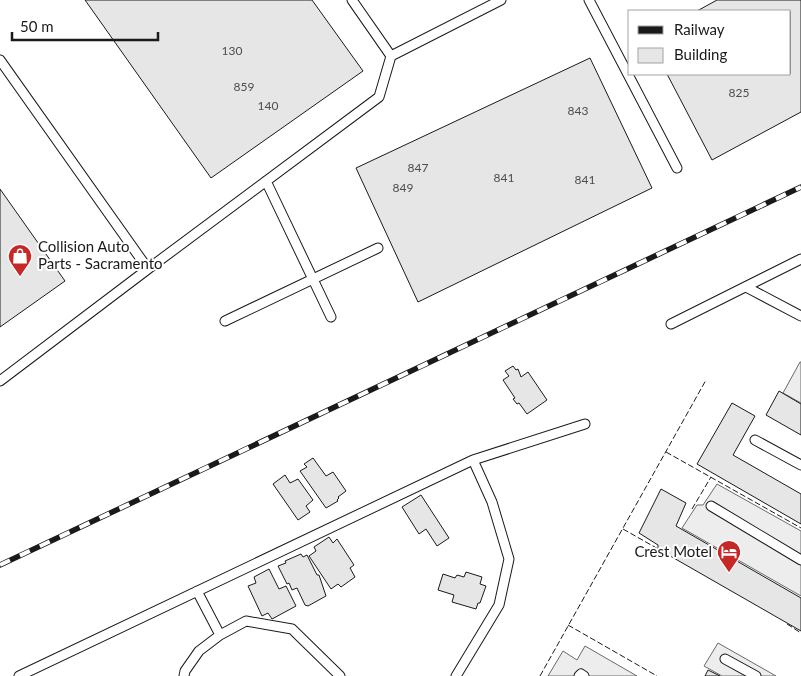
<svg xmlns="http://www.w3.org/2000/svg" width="801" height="676" font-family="Lato,sans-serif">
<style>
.parking{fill:#ededed;stroke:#6a6a6a}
.building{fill:#e6e6e6;stroke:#1a1a1a}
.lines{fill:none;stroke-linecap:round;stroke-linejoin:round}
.service-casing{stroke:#1a1a1a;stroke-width:11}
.service{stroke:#fff;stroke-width:9}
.rail-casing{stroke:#1a1a1a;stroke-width:5.5}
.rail{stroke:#fff;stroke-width:4;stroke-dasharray:11;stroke-linecap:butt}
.fence{stroke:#1a1a1a;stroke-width:1;stroke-dasharray:6 2.5;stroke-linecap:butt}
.labels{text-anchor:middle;stroke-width:4;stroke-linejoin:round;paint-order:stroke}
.number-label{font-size:12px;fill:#4d4d4d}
.poi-label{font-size:15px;fill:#1a1a1a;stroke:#fff;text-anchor:start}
</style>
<rect width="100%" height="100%" fill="#fff"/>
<path class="parking" d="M800 362H801V403L783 393Z
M717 484 801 531V596L682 528 697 505H703Z
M718 643 776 676H722L704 666Z
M585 646 637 676H548L563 651 577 660Z"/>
<path class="building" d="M85 0H312L363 71 211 178Z
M717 0H801V112L712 160 667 74H790V11H697Z
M590 58 652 188 418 302 356 168Z
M0 189 65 281 0 327Z
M513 366 516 370 518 369 521 377 528 372 547 400 527 414 519 403 517 404 513 399 515 398 503 380 509 376 505 371Z
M779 391 801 404V435L766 415Z
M732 403 755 416 733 455 801 494V524L697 464Z
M313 458 326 476 333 472 346 491 338 497 339 498 337 500 338 501 326 508 300 471 307 467 304 464Z
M285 475 290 483 298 479 313 500 306 506 310 512 298 520 273 484Z
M661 489 686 503 676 526 801 598V631L658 549V545L639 533Z
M421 495 449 538 437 546 426 529 419 534 402 507Z
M329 537 333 543 337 539 354 565 350 568 355 577 341 587 338 584 331 589 309 556 316 551 314 547Z
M301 554 303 557 307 555 317 575H319L326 596 308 606 305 605 297 588 292 590 289 583 287 584 278 566 286 563 285 561Z
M269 569 279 589 286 586 296 606 272 619 268 613 262 616 248 586 256 583 254 577Z
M466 572 482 577 480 584 486 586 480 603H478L476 609 452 602 454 595 438 590 443 574 455 578 457 575 464 577Z
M708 670 720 676H705Z"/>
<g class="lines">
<g class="service-casing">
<path id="service" d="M352 0 391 56 501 0
M589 0 677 168
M0 60 148 269 379 97 391 56
M266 181 331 317
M746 287 801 316
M225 321 378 248
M671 324 801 259
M0 381 148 269
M755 440 801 465
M473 460 585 424
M711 506 801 560
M197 591 220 635
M725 659 756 676
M19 676 473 460 492 502 509 559 499 605 456 676
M184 676 185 671 199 651 220 635 246 621 292 629 340 676
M579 676 581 674 584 676"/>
</g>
<use href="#service" class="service"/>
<g class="rail-casing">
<path id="rail" d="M0 565 801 187"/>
</g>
<use href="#rail" class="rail"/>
<path class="fence" d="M666 452 801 528
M692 509 711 477
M623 529 660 550
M787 624 801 633
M568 625 657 676
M540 676 706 380"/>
</g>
<defs>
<g id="shop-pin" transform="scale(1.25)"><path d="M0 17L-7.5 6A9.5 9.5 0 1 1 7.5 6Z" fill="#c62828" stroke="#fff"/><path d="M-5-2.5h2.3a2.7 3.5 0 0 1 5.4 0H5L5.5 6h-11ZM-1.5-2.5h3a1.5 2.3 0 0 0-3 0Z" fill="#fff"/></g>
<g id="hotel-pin" transform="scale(1.25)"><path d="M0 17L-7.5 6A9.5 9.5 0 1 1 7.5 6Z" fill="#c62828" stroke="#fff"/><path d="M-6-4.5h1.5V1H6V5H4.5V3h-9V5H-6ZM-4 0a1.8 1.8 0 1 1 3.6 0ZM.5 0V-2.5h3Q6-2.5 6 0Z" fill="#fff"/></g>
</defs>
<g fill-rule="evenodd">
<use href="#shop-pin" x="20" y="256"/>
<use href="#hotel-pin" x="729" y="552"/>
</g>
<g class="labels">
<g class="number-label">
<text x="232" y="55">130</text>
<text x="244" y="91">859</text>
<text x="739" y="97">825</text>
<text x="268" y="110">140</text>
<text x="578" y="115">843</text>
<text x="418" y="172">847</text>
<text x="504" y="182">841</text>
<text x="585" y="184">841</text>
<text x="403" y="192">849</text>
</g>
<g class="poi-label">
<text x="38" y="252">Collision Auto<tspan x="38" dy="17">Parts - Sacramento</tspan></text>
<text x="712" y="557" text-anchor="end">Crest Motel</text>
</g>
</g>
<rect x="628" y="10" width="162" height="65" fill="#ffffff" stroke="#a3a3a3"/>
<rect x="638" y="26" width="25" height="8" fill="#1a1a1a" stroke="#a3a3a3"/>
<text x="674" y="35" font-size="15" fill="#1a1a1a">Railway</text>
<rect x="638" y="48" width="25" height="15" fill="#e6e6e6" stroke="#a3a3a3"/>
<text x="674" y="60" font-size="15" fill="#1a1a1a">Building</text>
<path d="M12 32v8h146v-8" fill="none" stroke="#1a1a1a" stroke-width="2.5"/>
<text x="20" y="32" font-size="15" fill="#1a1a1a" stroke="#ffffff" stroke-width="4" paint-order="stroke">50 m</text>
</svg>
